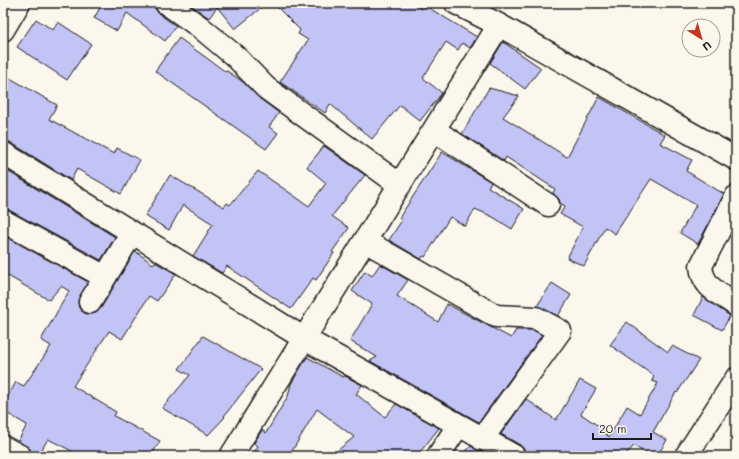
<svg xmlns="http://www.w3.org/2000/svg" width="739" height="459" font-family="Mali,sans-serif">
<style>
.building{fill:#c3c4f6;stroke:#1c1c1c}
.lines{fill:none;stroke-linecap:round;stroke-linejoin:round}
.minor-casing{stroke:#1c1c1c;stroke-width:25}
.minor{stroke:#fbf7ec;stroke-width:22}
</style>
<rect width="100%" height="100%" fill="#fbf7ec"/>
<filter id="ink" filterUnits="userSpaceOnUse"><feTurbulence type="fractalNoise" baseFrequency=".025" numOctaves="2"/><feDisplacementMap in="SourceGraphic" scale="8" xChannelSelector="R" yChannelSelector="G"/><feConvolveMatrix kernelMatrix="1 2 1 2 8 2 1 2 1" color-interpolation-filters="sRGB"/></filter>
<g filter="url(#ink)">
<path class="building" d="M103 3H154L158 13 176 26 165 41 127 13 117 31 94 18Z
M188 3H267L235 29 217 7 209 18Z
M273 3H412L422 9 424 5 477 37 470 48 462 43 458 50 446 42 423 78 442 93 420 121 400 105 372 139 330 104 325 113 280 82 308 40 298 34 300 30Z
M36 19 53 30 58 22 91 44 67 80 17 47Z
M179 38 226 72 227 71 243 82 259 98 279 113 269 127 278 133 266 149 155 71Z
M503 42 541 68 525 89 490 63Z
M3 74 57 105 49 119 114 154 117 148 140 160 121 194 77 169 71 180 10 142 3 141Z
M489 88 519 96 503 117 567 157 599 97 665 135 660 143 692 160 686 171 724 194 698 244 680 233 696 205 651 179 615 234 605 227 584 266 567 258 583 227 560 214 565 206 560 203 559 199 553 193 555 189 506 157 504 161 462 134Z
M324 146 365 175 332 216 349 228 332 252 334 253 316 280 313 278 291 309 227 266 222 273 193 256 213 224 183 205 169 230 145 216 170 175 224 207 227 203 230 205 258 171 309 206 326 183 307 167Z
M442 152 491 182 488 187 524 209 512 229 493 217 475 209 465 226 450 217 425 257 423 256 421 259 389 240 402 220 399 218Z
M9 172 115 237 101 260 9 210 3 209V182Z
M3 235 88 282 78 302 79 308 84 313 89 314 96 313 101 308 135 251 153 264 155 262 176 274 157 301 149 296 122 339 109 331 73 386 116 412 114 416 160 441 151 456H82L48 439 38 456H32L30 449 18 441 27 425 3 411V405L16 382 24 386 51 346 41 340 69 291 61 286 49 300 3 273Z
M380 264 408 280 397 296 438 322 447 304 511 338 516 330H533L542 335 479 422 370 361 377 357 350 341 372 304 352 291 365 271 372 276Z
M552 283 571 295 558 316 537 306Z
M703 297 730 316 722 330 694 315Z
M627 322 668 352 672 346 699 360 677 393 676 392 653 432 667 440 657 456H651L634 446 626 454 627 456H526L525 450 520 445 501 434 526 399 556 420 580 380 596 389 581 414 597 425 609 437 627 406 640 414 658 383 652 381 654 376 610 345Z
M203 336 261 369 224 416 225 417 208 435 162 408 190 375 179 369Z
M307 357 343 377 345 376 362 385 356 394 385 417 396 404 439 428 417 456H331L354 437 317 409 289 456H252L258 446 254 443 262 430 266 433 288 396 291 384Z
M471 446 475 449 488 456H461Z"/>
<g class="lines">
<g class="minor-casing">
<path id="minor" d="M166 3 200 27 236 57 266 88 400 185
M456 3 499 25 736 159
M3 30 19 3
M434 130 548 205
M3 153 305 339 514 456
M736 197 701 266C703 288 719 293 736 305
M3 221 105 277
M365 241 496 316 536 318 560 331 482 439
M90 302 132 233
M3 447 20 456
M231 456 499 25
M438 456 458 426
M686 456 736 379"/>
</g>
<use href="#minor" class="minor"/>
</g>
</g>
<rect width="739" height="459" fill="none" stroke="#fbf7ec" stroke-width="16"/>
<rect x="8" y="8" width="723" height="443" fill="none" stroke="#1c1c1c" stroke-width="1.5" filter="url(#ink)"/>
<g transform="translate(701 38) rotate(143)"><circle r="19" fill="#fbf7ec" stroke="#a29f99"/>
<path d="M0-3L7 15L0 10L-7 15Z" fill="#c8321e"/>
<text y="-6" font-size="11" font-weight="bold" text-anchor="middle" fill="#1c1c1c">U</text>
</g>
<path d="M593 433v6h58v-6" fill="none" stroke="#1c1c1c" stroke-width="2"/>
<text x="599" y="433" font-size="12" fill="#1c1c1c" stroke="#fbf7ec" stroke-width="3" paint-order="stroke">20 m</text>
</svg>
